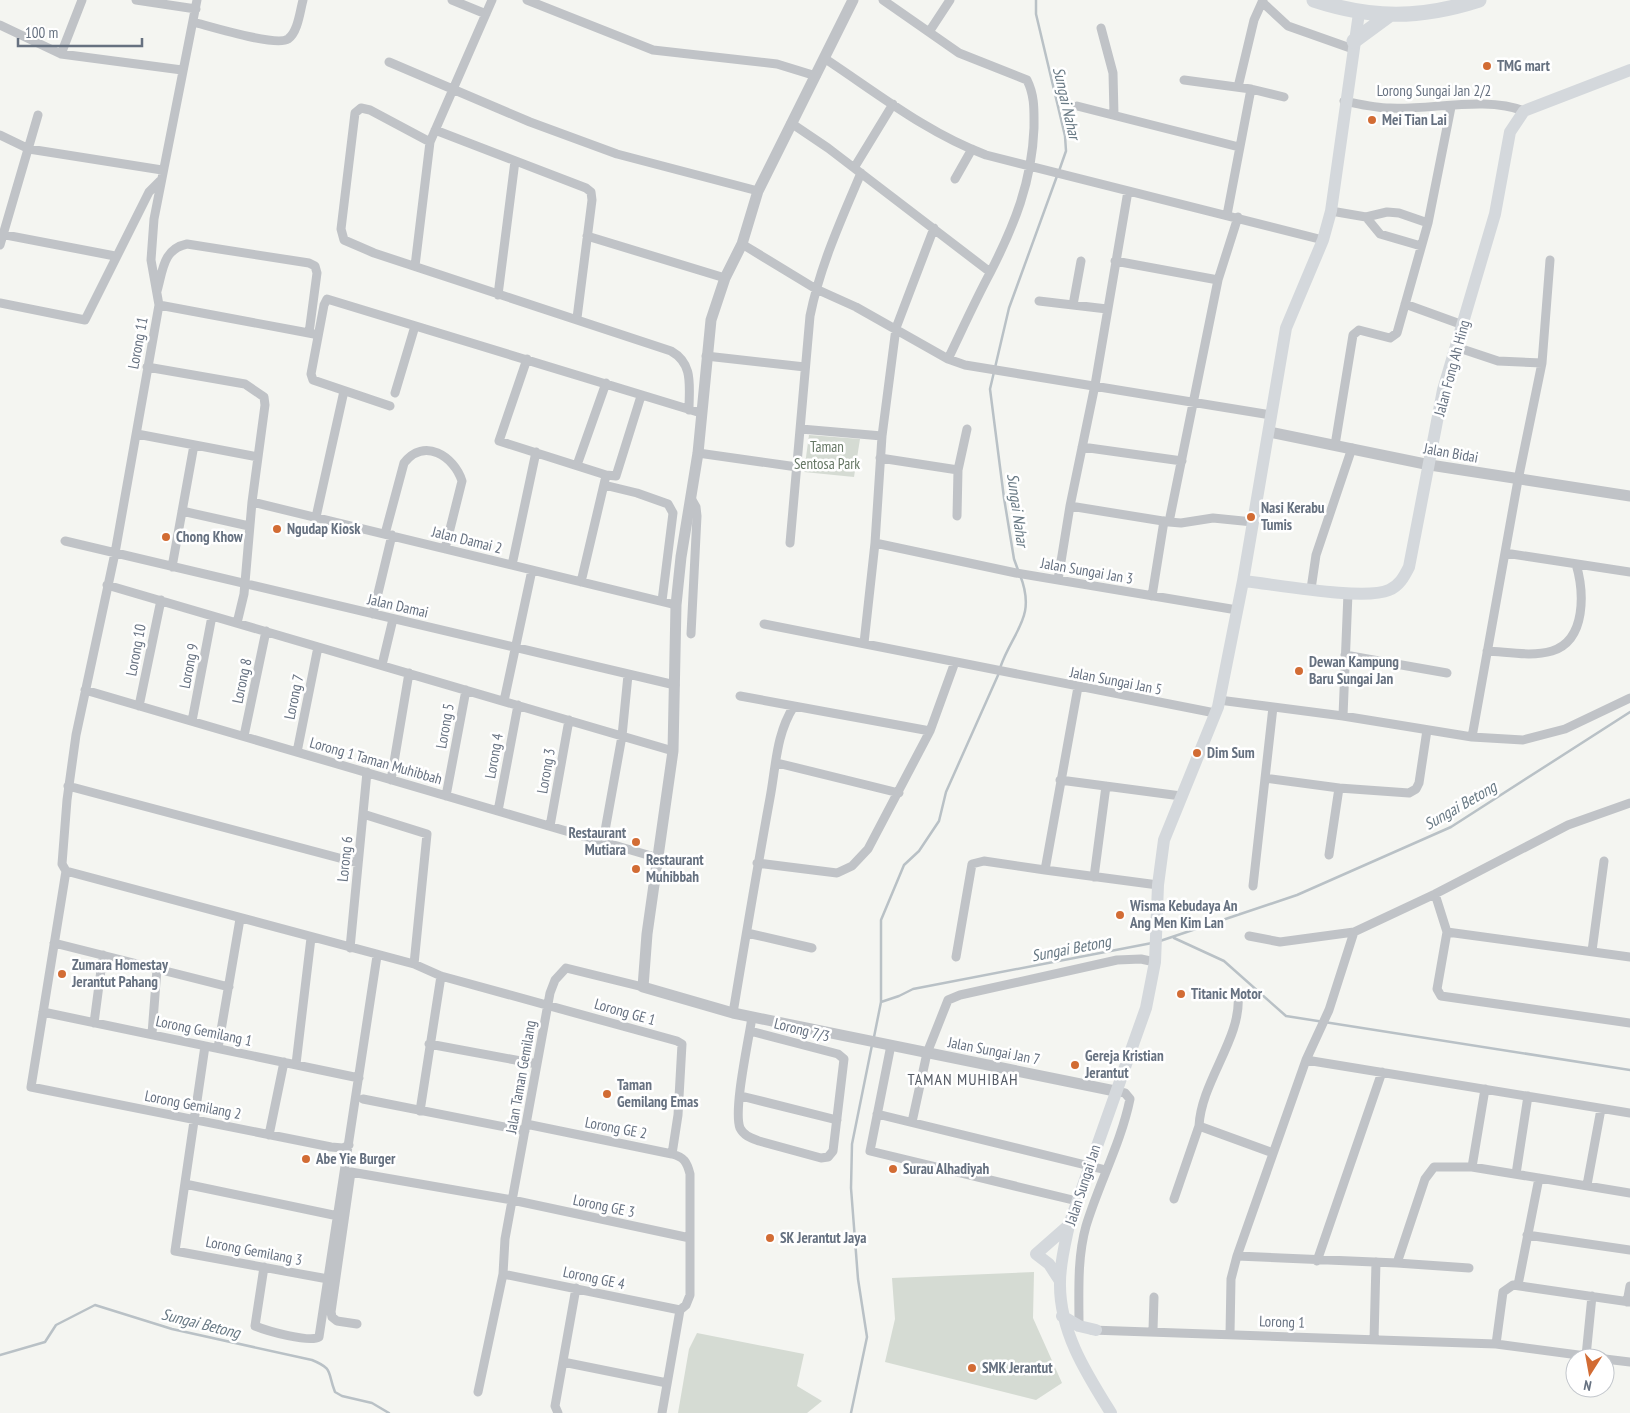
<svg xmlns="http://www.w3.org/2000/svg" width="1630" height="1413" font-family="'PT Sans Narrow',sans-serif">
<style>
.green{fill:#d5dbd3}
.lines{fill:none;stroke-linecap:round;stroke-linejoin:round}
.stream{stroke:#b9c1c6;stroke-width:2.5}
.minor{stroke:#c0c3c7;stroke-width:9}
.tertiary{stroke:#c0c3c7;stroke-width:11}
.secondary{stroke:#d4d8dc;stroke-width:12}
.primary{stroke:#d4d8dc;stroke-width:15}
.poi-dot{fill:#d26c34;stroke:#fff;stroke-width:2}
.labels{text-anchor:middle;stroke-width:5;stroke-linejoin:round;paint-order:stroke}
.poi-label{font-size:15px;font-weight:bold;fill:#667180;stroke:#fff;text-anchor:start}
.street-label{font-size:15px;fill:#667180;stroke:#fff}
.park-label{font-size:15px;fill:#667765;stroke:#fff}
.water-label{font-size:16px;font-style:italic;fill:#687984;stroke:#fff}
.neighbourhood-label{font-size:16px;letter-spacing:1px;fill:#545b65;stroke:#fff}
</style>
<rect width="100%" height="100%" fill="#f4f5f1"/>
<path class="green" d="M809 435 860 439 854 477 804 472Z
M1034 1272 1033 1318 1062 1383 1036 1400 885 1362 895 1319 892 1278Z
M697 1333 804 1354 797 1386 822 1401 807 1413H678L689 1349Z"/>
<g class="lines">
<path class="stream" d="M1036 0V14L1065 136 1066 151 1059 171
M1018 570 1014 559 1004 498 990 389 1009 308 1057 176
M1000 668C1013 630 1037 618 1020 575
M1174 938 1224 961 1286 1016 1630 1070
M1160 941 1297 895 1451 827 1630 712
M881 1002 899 996 913 989 1152 943
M874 1037 881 1002V920L904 865 919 851 939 821 946 792 999 673
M0 1355 45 1342 56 1325 95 1305 172 1329 312 1360C334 1369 327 1372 335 1392L342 1396 372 1403 389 1413
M851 1413 867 1337 858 1279 851 1188 852 1144 872 1045"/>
<path class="minor" d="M136 0 196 9
M197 0 154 219 151 260 159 305 115 553 76 735 67 800 62 864 66 871 414 964 441 976 677 1041 682 1044 678 1115 672 1154
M452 0 486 14
M527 0 653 50 777 64 816 76
M883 0 959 53 1027 80C1035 96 1034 111 1034 128 1032 182 1014 226 990 273 975 301 962 330 948 359
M1262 2 1288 26 1353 49
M193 22C209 26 276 47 288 39 298 32 300 11 303 0
M0 25 61 54 182 70
M1101 28 1113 73 1114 115
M929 32 950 0
M61 54 82 0
M824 58C877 93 927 133 986 155L1323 240
M389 62 530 122 617 154 758 191
M1184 80 1251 89 1227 215
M1238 87 1254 20 1263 0
M1251 89 1284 97
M1344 101C1359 104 1375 108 1390 108 1432 110 1486 96 1524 111
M1077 106 1239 147
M791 123 828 148 990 272
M435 130 586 188 591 192 592 200 577 318
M0 135 29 149 162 170
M430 142 370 110 361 108 355 113 341 229 344 240 374 253 671 351C694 364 689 386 689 410
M854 168 893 104
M955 179 972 149
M1331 211 1366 217 1387 212 1399 213 1428 223
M1366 217 1380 234 1421 246
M0 234 115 256
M587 236 725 278
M742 244 816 289 856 307 948 359 965 365 1271 415
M0 245 38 115
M1115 261 1218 280
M415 266 430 142 492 0
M157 291C163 270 163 249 187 244L309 263 315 266 317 273 309 333
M498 295 515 161
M1039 301 1107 309
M0 303 85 320 149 192 160 181
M1405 304 1463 325
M159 305 314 334
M1073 305 1081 261
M1456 347 1498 361 1542 363
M706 356 805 367
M527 359 499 441 606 475 616 476 641 396
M147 367 245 384 264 397 265 405 252 502 244 594 237 623
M395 393 415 326
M390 406 313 380 311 374 324 305 327 299 701 413
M801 429 882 436
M137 434 258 457
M1335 445 1353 335 1359 330 1390 338 1397 333 1428 223 1451 107
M1082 447 1182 461
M698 453 797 467
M880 458 958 470 967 429
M577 465 606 383
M604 485 637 493 668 504 673 513 662 601
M252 502 676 605
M1070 506 1169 522 1181 523 1213 518 1253 522
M182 511 249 526
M957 516 958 470
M316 517 344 391
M1169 522 1218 280 1238 217
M385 534 404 463C424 437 454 456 462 481L445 549
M65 541 675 685
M790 543 810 316C820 266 841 220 861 173
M875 543 1016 573 1237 610
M1505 553 1630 572
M512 565 536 452
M172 567 194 445
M1058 580 1070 506 1095 385 1128 191
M581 582 605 480
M107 585 673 751
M1311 589 1316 555 1352 448
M1152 596 1164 521
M373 614 392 535
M764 624 1215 713
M691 634 697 516 696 507 692 500
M864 643 875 543 882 436 896 328 934 228
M1487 651C1508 652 1532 657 1552 651 1587 640 1584 591 1576 564
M1345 655 1447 673
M382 665 393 619
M85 690 658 858
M740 696 930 731
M1219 700 1343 716 1472 737 1523 740 1565 729 1630 698
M504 701 532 570
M139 706 161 600
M1343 716 1348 593
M192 721 212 616
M244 736 266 631
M1472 737 1518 480 1542 363 1550 260
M297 752 318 647
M777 763 899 793
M1265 778 1339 788 1409 793 1416 789 1419 783 1427 730
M391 780 409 673
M1060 780 1181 796
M68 786 358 863
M446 796 466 690
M498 811 518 705
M363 814 427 834 414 964
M550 826 569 720
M603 842 622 736 628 675
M1329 855 1339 788
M757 863 837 873 852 866 868 849 930 731 955 662
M1045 870 1158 885
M66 871 31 1087 331 1147 343 1148 349 1145
M1094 877 1106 786
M1253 886 1273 707
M1435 894 1447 932 1437 989 1441 996 1630 1023
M1447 932 1630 957
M747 933 812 948
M1249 936 1280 942 1354 932 1435 894 1568 825 1630 803
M54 943 229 987
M350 948 367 772
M1592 951 1604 861
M956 957 972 864 984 861 1045 870 1078 687
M1238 996C1242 1037 1201 1082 1199 1126L1273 1153
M43 1012 359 1078
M733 1013C745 941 757 869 770 798 776 766 776 734 794 706
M94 1023 103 955
M750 1031 838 1054 844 1059 833 1151 828 1157 821 1158 759 1141C751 1138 744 1136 740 1128 733 1110 749 1039 752 1017
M152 1034 157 969
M429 1044 537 1064
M891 1045 870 1151 1077 1201
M205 1046 175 1251 328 1279
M218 1048 240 919
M1306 1060 1630 1113
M296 1064 311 938
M741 1096 837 1120
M363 1099 525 1131
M420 1111 441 976
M877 1114 1106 1170
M912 1122 927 1053 948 1000 960 995 1117 960 1141 959 1155 962
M526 1124 672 1154C684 1157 687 1162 690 1174V1295L686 1305 680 1310 662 1413
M269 1135 284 1062
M1472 1167 1485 1089
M1516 1174 1528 1096
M185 1184 338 1216
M1587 1185 1601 1109
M1174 1199 1199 1126
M1527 1235 1630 1250
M1237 1256 1397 1263 1469 1268
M1317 1261 1382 1072
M1397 1263 1425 1179 1434 1167H1472L1630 1193
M264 1267 255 1326C267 1331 310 1343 319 1337L377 956
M503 1274 680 1310
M1518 1285 1539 1178
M1627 1302 1630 1286
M357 1324 337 1321 332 1317 331 1312 351 1172 512 1200 690 1238
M1079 1326C1079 1293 1077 1258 1086 1226 1099 1183 1121 1143 1130 1099L1125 1093 1115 1091
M1091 1330 1496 1344 1601 1358
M1153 1330 1154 1297
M1230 1334 1231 1279 1237 1256 1306 1060 1329 1010 1354 932
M1374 1340 1376 1262
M1496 1344 1503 1292 1513 1285 1630 1302
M1586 1356 1592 1296
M1605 1359 1630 1362
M563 1362 667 1383
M478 1392 503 1274 505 1239 550 993 555 980 566 968 643 987
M558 1413 555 1406 576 1288"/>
<path class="tertiary" d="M853 0 758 191 742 244 725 278 711 320 698 453 681 557 676 605 673 751 647 934 643 987 733 1013 1115 1091
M1269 432 1430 465 1630 496"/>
<path class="secondary" d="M1243 581C1274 584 1364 601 1389 590 1399 586 1404 577 1409 567L1443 390 1495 214 1510 132 1524 111 1630 70
M1060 1281 1049 1264 1036 1254 1069 1225
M1062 1316 1079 1326 1096 1330
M1111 1413C1086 1373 1059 1331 1060 1282 1060 1263 1065 1244 1069 1225L1146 1008 1155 962 1158 885 1164 840 1218 707 1243 581 1286 328 1323 240 1331 211 1359 13"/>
<path class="primary" d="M1314 0C1372 19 1420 19 1479 0
M1354 41 1388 16"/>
</g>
<g class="poi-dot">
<circle cx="1487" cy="66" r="5"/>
<circle cx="1372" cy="120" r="5"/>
<circle cx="1251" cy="517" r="5"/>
<circle cx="277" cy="529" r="5"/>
<circle cx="166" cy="537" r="5"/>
<circle cx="1299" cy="671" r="5"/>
<circle cx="1197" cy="753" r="5"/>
<circle cx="636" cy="842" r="5"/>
<circle cx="636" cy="869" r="5"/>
<circle cx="1120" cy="915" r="5"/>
<circle cx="62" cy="974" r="5"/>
<circle cx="1181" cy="994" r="5"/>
<circle cx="1075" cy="1065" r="5"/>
<circle cx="607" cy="1094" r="5"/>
<circle cx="306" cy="1159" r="5"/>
<circle cx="893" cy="1169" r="5"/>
<circle cx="770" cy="1238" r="5"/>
<circle cx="972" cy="1368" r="5"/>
</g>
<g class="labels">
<g class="poi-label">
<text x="1497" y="71">TMG mart</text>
<text x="1382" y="125">Mei Tian Lai</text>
<text x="1261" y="513">Nasi Kerabu<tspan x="1261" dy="17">Tumis</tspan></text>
<text x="287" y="534">Ngudap Kiosk</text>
<text x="176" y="542">Chong Khow</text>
<text x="1309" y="667">Dewan Kampung<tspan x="1309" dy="17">Baru Sungai Jan</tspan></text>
<text x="1207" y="758">Dim Sum</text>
<text x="626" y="838" text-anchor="end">Restaurant<tspan x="626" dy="17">Mutiara</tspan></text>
<text x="646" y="865">Restaurant<tspan x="646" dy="17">Muhibbah</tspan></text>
<text x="1130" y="911">Wisma Kebudaya An<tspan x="1130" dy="17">Ang Men Kim Lan</tspan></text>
<text x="72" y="970">Zumara Homestay<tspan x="72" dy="17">Jerantut Pahang</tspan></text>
<text x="1191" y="999">Titanic Motor</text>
<text x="1085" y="1061">Gereja Kristian<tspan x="1085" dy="17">Jerantut</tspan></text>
<text x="617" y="1090">Taman<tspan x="617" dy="17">Gemilang Emas</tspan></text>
<text x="316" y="1164">Abe Yie Burger</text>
<text x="903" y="1174">Surau Alhadiyah</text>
<text x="780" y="1243">SK Jerantut Jaya</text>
<text x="982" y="1373">SMK Jerantut</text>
</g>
<g class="street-label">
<text x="1434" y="96">Lorong Sungai Jan 2/2</text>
<text transform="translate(138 343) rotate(-79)" y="5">Lorong 11</text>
<text transform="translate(1452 368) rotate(-75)" y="5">Jalan Fong Ah Hing</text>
<text transform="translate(1451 453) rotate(10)" y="5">Jalan Bidai</text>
<text transform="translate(467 540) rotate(14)" y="5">Jalan Damai 2</text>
<text transform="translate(1087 571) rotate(10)" y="5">Jalan Sungai Jan 3</text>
<text transform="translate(398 606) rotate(13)" y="5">Jalan Damai</text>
<text transform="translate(136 650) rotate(-79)" y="5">Lorong 10</text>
<text transform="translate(189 666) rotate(-79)" y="5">Lorong 9</text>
<text transform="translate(242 681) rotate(-78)" y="5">Lorong 8</text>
<text transform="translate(1116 681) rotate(11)" y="5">Jalan Sungai Jan 5</text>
<text transform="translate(294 697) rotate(-78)" y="5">Lorong 7</text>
<text transform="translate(445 726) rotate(-80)" y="5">Lorong 5</text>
<text transform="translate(494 756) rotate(-80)" y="5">Lorong 4</text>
<text transform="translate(376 761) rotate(16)" y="5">Lorong 1 Taman Muhibbah</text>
<text transform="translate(546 771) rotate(-80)" y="5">Lorong 3</text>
<text transform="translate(345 859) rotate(-84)" y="5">Lorong 6</text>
<text transform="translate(625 1012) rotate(16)" y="5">Lorong GE 1</text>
<text transform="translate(802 1030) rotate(14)" y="5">Lorong 7/3</text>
<text transform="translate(204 1031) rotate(12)" y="5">Lorong Gemilang 1</text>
<text transform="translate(994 1051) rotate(11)" y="5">Jalan Sungai Jan 7</text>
<text transform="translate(521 1077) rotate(-80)" y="5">Jalan Taman Gemilang</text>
<text transform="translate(193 1105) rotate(11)" y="5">Lorong Gemilang 2</text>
<text transform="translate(616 1128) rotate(11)" y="5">Lorong GE 2</text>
<text transform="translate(1083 1185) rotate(-72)" y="5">Jalan Sungai Jan</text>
<text transform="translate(604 1206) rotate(12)" y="5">Lorong GE 3</text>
<text transform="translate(254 1251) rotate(11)" y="5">Lorong Gemilang 3</text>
<text transform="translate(594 1278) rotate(12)" y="5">Lorong GE 4</text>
<text transform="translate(1282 1322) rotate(2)" y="5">Lorong 1</text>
</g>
<g class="park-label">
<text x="827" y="452">Taman<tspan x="827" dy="17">Sentosa Park</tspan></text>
</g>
<g class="water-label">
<text transform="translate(1067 103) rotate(77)" y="6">Sungai Nahar</text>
<text transform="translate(1018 510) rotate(82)" y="6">Sungai Nahar</text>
<text transform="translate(1460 805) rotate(-30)" y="6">Sungai Betong</text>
<text transform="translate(1071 948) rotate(-11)" y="6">Sungai Betong</text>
<text transform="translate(201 1323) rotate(14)" y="6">Sungai Betong</text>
</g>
<g class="neighbourhood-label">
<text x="963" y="1085">TAMAN MUHIBAH</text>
</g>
</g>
<g transform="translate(1590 1373) rotate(191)"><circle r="24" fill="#ffffff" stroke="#c2c6cc"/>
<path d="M0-4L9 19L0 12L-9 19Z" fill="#d26c34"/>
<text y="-8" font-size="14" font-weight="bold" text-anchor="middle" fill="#667180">N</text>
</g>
<path d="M18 38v8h124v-8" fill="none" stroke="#667180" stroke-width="2.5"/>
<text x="25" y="38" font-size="15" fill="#667180" stroke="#ffffff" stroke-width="4" paint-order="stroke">100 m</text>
</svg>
